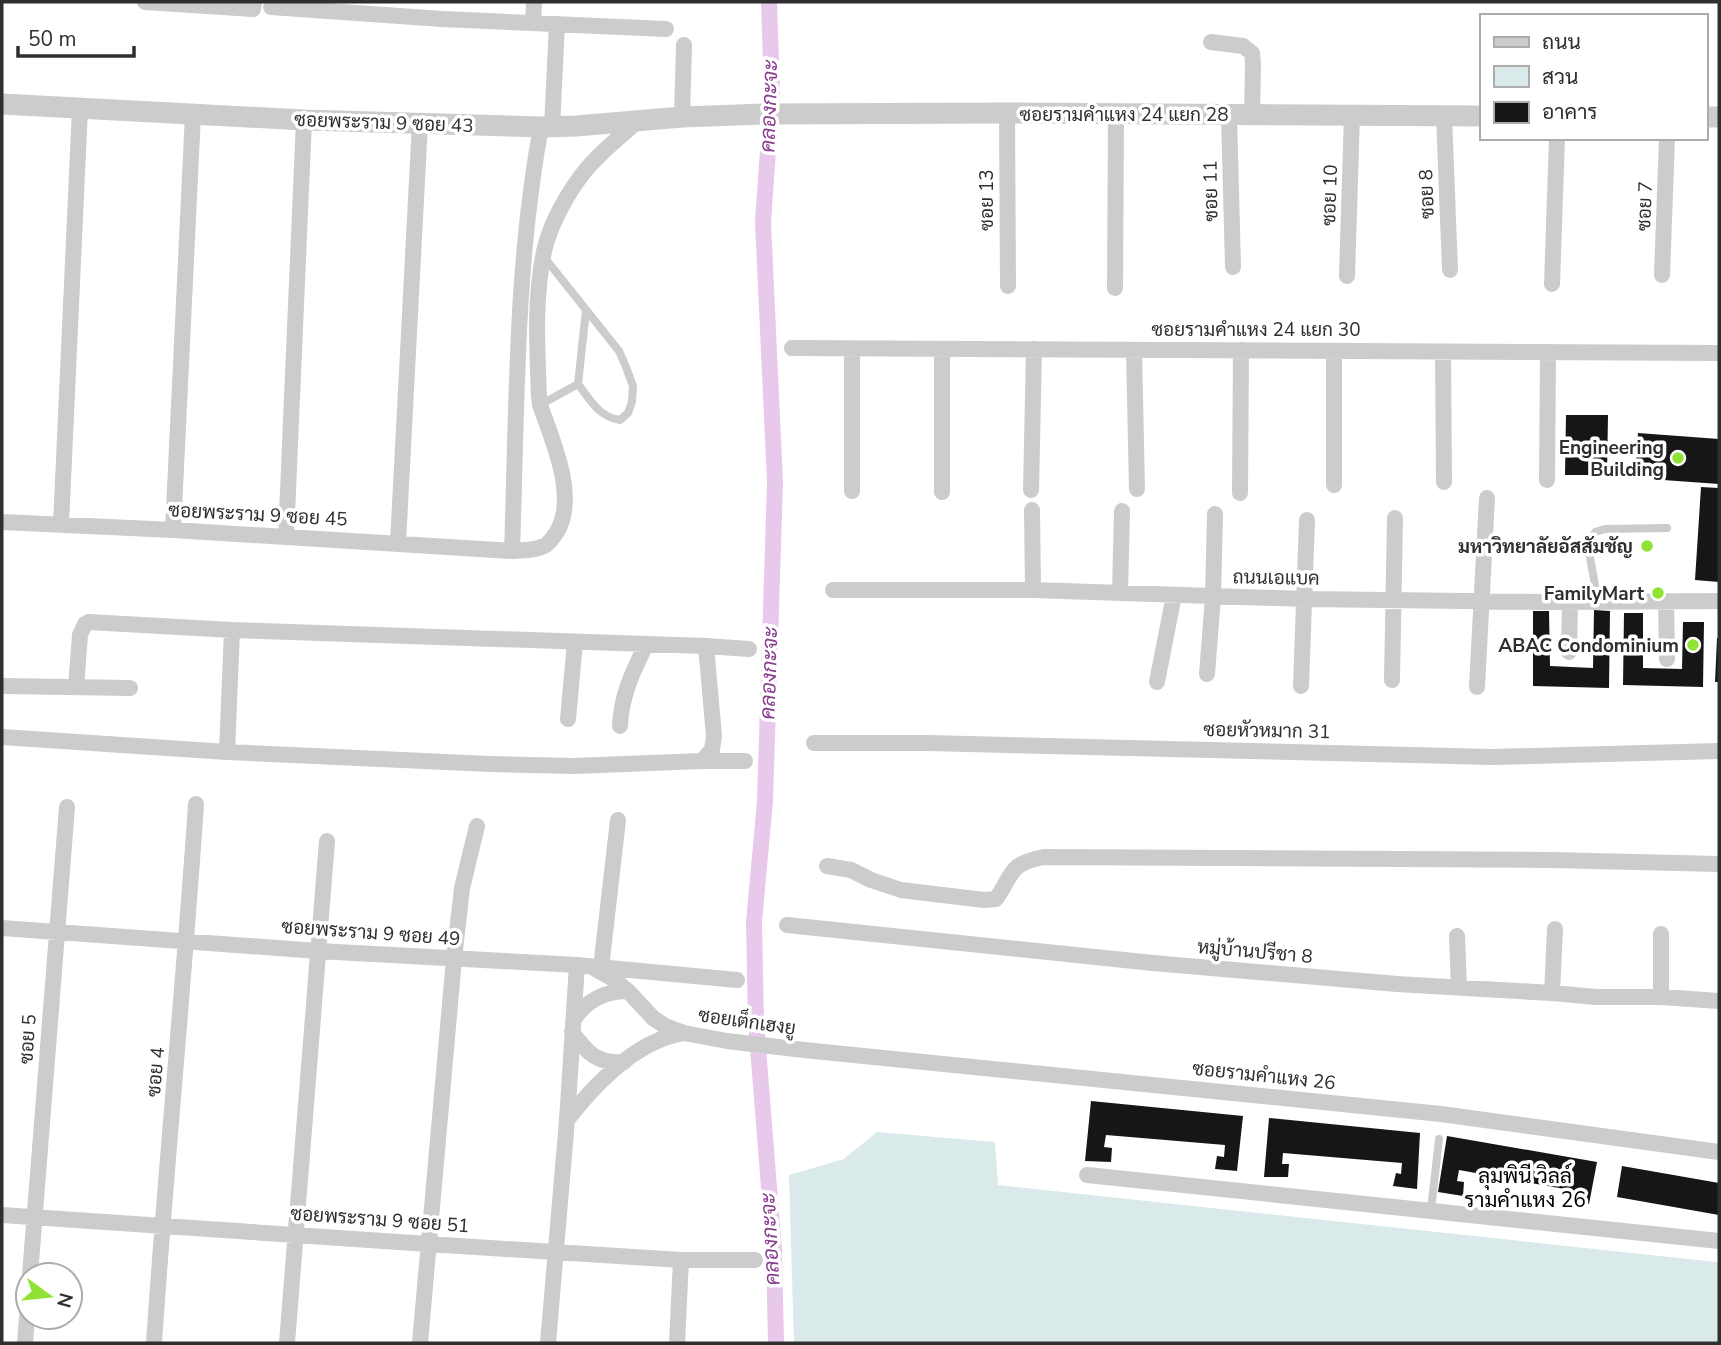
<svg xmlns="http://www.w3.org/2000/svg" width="1721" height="1345" font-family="'Nunito Sans',Sarabun,sans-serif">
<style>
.green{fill:#dae9e9}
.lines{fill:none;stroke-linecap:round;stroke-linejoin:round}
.canal{stroke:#e9c9eb;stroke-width:16}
.building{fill:#161616}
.service{stroke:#ccc;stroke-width:8}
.minor{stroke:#ccc;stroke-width:16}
.tertiary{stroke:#ccc;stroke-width:21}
.poi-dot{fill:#90e235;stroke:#fff;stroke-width:2.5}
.labels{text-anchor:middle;stroke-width:7;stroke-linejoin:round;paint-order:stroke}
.street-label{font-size:19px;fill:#2f2f2f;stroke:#fff}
.poi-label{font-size:19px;font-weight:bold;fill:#2f2f2f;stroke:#fff;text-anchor:end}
.water-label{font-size:21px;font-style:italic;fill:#8a3e8f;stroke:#fff}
.neighbourhood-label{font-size:21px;fill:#000;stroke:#fff}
</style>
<rect width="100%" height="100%" fill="#fff"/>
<path class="green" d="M877 1132 995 1142 998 1185 1716 1262 1719 1263V1343H794L789 1175 844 1159Z"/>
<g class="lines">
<path class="canal" d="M769 2 772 93 763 222 775 482 765 801 754 922 756 1022 774 1251 776 1343"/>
</g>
<path class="building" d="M1566 415H1608L1607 475H1565Z
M1638 433 1719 439V484L1635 478Z
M1701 487 1719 488V582L1695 580Z
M1594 610 1610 611 1609 688 1533 686V611H1549L1550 666 1593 668Z
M1624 613H1643V668L1682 669 1683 622H1704L1703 687 1623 685Z
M1717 638H1719V682H1715Z
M1091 1101 1243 1116 1237 1171 1215 1169 1217 1156 1224 1157 1225 1145 1106 1135 1104 1147 1112 1148 1111 1162 1085 1161Z
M1269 1118 1420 1133 1417 1189 1393 1186 1396 1173 1401 1174 1402 1163 1283 1153 1282 1164H1289L1288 1177H1264Z
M1447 1136 1597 1162 1589 1204 1575 1201 1576 1191 1459 1170 1457 1181 1464 1182 1463 1196 1438 1192Z
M1622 1166 1719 1183V1215L1617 1197Z"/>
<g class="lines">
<path class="service" d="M578 384 586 310
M540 405 578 384C590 400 599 417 620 420L628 413 632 402 633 386 626 367 619 351 544 257
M1598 602 1590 557V542L1595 532 1605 529 1667 528
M1431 1210 1439 1139"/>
<path class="minor" d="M145 2 253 9 254 2
M271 7 442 19 666 29
M533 23 534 2
M1211 42 1243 46 1252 53 1253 63 1252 114
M1007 113 1008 286
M1229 115 1233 267
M1444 116 1450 270
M682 117 684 45
M552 127 557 24
M1662 275 1667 138
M1347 276 1352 115
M1552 284 1557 138
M1115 288 1116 114
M792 348 1719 353
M942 349V492
M1134 350 1137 489
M1443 352 1444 482
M1547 480 1548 352
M1334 485V351
M1031 490 1034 349
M852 491V349
M1240 493 1241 350
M1032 510 1033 590
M2 522 173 530 512 551C522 550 534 551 544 546 550 543 554 536 558 530 577 494 552 440 540 405L539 396C537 347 534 295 545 247 552 221 568 192 585 171 600 152 621 136 639 120
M61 525 80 108
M173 530 193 114
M286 537 304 120
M398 543 420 123
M512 551C517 409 515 266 541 127
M833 590H1033L1305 599 1550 602 1719 601
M1120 593 1122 511
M1666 601 1667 659
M706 646 749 649
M1569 652 1570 601
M1207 674 1213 597 1215 514
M1392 680 1395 518
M1157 682 1174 595
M2 686 130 688
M1301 686 1307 520
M1477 687 1487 498
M568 719 575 642
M620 726C621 696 633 671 646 645
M2 737 227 752 490 764 574 766 702 761 712 750 714 736 706 646 232 630 89 622 85 624 80 635 76 687
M814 743H928L1493 757 1719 751
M227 752 232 630
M702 761H745
M827 866 851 870 871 880 901 890 984 900 996 899C1014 873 1008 864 1044 857L1551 860 1719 864
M787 925 1153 963 1397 984 1552 993 1596 997H1661L1719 1001
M2 928 318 951 577 965 737 980
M1457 936 1459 988
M592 967 615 980 628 991 653 1018 665 1026 684 1033 727 1041 804 1050 1441 1114 1719 1152
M601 968 618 820
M1552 993 1555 929
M1661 997V934
M573 1021C585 1001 605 991 628 991
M572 1032C587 1053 597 1064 624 1062
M567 1120C595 1084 637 1040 684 1033
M1087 1175 1719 1241
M2 1215 428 1244 681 1260H755
M30 1275 67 807
M25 1343 28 1304
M154 1343C166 1163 184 984 196 804
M287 1343 327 841
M420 1343 454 959 462 888 477 826
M548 1343 567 1120 577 965
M677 1343 681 1260"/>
<path class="tertiary" d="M2 104 304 120 541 127 576 126 682 117 767 114 1007 113 1481 116
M1705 117H1719"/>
</g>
<g class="poi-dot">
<circle cx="1678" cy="458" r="7"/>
<circle cx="1647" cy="546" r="7"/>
<circle cx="1658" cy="593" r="7"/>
<circle cx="1693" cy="645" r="7"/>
</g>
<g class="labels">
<g class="street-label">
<text x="1124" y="121">ซอยรามคำแหง 24 แยก 28</text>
<text transform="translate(384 122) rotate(2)" y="7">ซอยพระราม 9 ซอย 43</text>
<text transform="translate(1210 191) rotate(-91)" y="7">ซอย 11</text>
<text transform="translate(1426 194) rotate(-92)" y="7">ซอย 8</text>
<text transform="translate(1329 195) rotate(-88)" y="7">ซอย 10</text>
<text transform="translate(986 200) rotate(-90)" y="7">ซอย 13</text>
<text transform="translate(1644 206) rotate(-88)" y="7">ซอย 7</text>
<text x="1256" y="336">ซอยรามคำแหง 24 แยก 30</text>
<text transform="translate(258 514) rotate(3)" y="7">ซอยพระราม 9 ซอย 45</text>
<text transform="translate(1276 577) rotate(1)" y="7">ถนนเอแบค</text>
<text transform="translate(1267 730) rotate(1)" y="7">ซอยหัวหมาก 31</text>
<text transform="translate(371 932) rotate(4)" y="7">ซอยพระราม 9 ซอย 49</text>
<text transform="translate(1255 951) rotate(5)" y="7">หมู่บ้านปรีชา 8</text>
<text transform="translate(747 1021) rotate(8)" y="7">ซอยเต็กเฮงยู</text>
<text transform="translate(27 1039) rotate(-86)" y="7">ซอย 5</text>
<text transform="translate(155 1072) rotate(-85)" y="7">ซอย 4</text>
<text transform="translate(1264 1075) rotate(6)" y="7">ซอยรามคำแหง 26</text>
<text transform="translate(380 1219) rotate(4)" y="7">ซอยพระราม 9 ซอย 51</text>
</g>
<g class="poi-label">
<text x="1664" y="454">Engineering<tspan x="1664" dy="22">Building</tspan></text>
<text x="1633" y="553">มหาวิทยาลัยอัสสัมชัญ</text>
<text x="1644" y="600">FamilyMart</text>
<text x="1679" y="652">ABAC Condominium</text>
</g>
<g class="water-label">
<text transform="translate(769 106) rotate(-88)" y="7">คลองกะจะ</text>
<text transform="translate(769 673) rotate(-88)" y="7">คลองกะจะ</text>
<text transform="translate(770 1239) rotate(-93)" y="7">คลองกะจะ</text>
</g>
<g class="neighbourhood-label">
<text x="1525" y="1183">ลุมพินี วิลล์<tspan x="1525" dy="24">รามคำแหง 26</tspan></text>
</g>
</g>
<rect width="1721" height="1345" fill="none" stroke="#2f2f2f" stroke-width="7"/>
<rect x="1480" y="14" width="228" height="126" fill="#ffffff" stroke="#acacac" stroke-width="2"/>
<rect x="1494" y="37" width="35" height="10" fill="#cccccc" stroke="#acacac" stroke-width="2"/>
<text x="1542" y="49" font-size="21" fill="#2f2f2f">ถนน</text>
<rect x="1494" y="66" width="35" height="21" fill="#dae9e9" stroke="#acacac" stroke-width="2"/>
<text x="1542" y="84" font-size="21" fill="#2f2f2f">สวน</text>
<rect x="1494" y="102" width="35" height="21" fill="#161616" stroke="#acacac" stroke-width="2"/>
<text x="1542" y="119" font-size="21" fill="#2f2f2f">อาคาร</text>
<g transform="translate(49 1296) rotate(105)"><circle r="33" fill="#ffffff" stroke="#acacac" stroke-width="2"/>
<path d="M0-5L12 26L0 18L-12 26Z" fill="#90e235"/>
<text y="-10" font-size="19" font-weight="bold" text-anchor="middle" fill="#2f2f2f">N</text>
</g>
<path d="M18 46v10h116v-10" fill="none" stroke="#2f2f2f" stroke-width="3.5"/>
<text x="28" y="46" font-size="21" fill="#2f2f2f" stroke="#ffffff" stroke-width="5" paint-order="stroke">50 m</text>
</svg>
